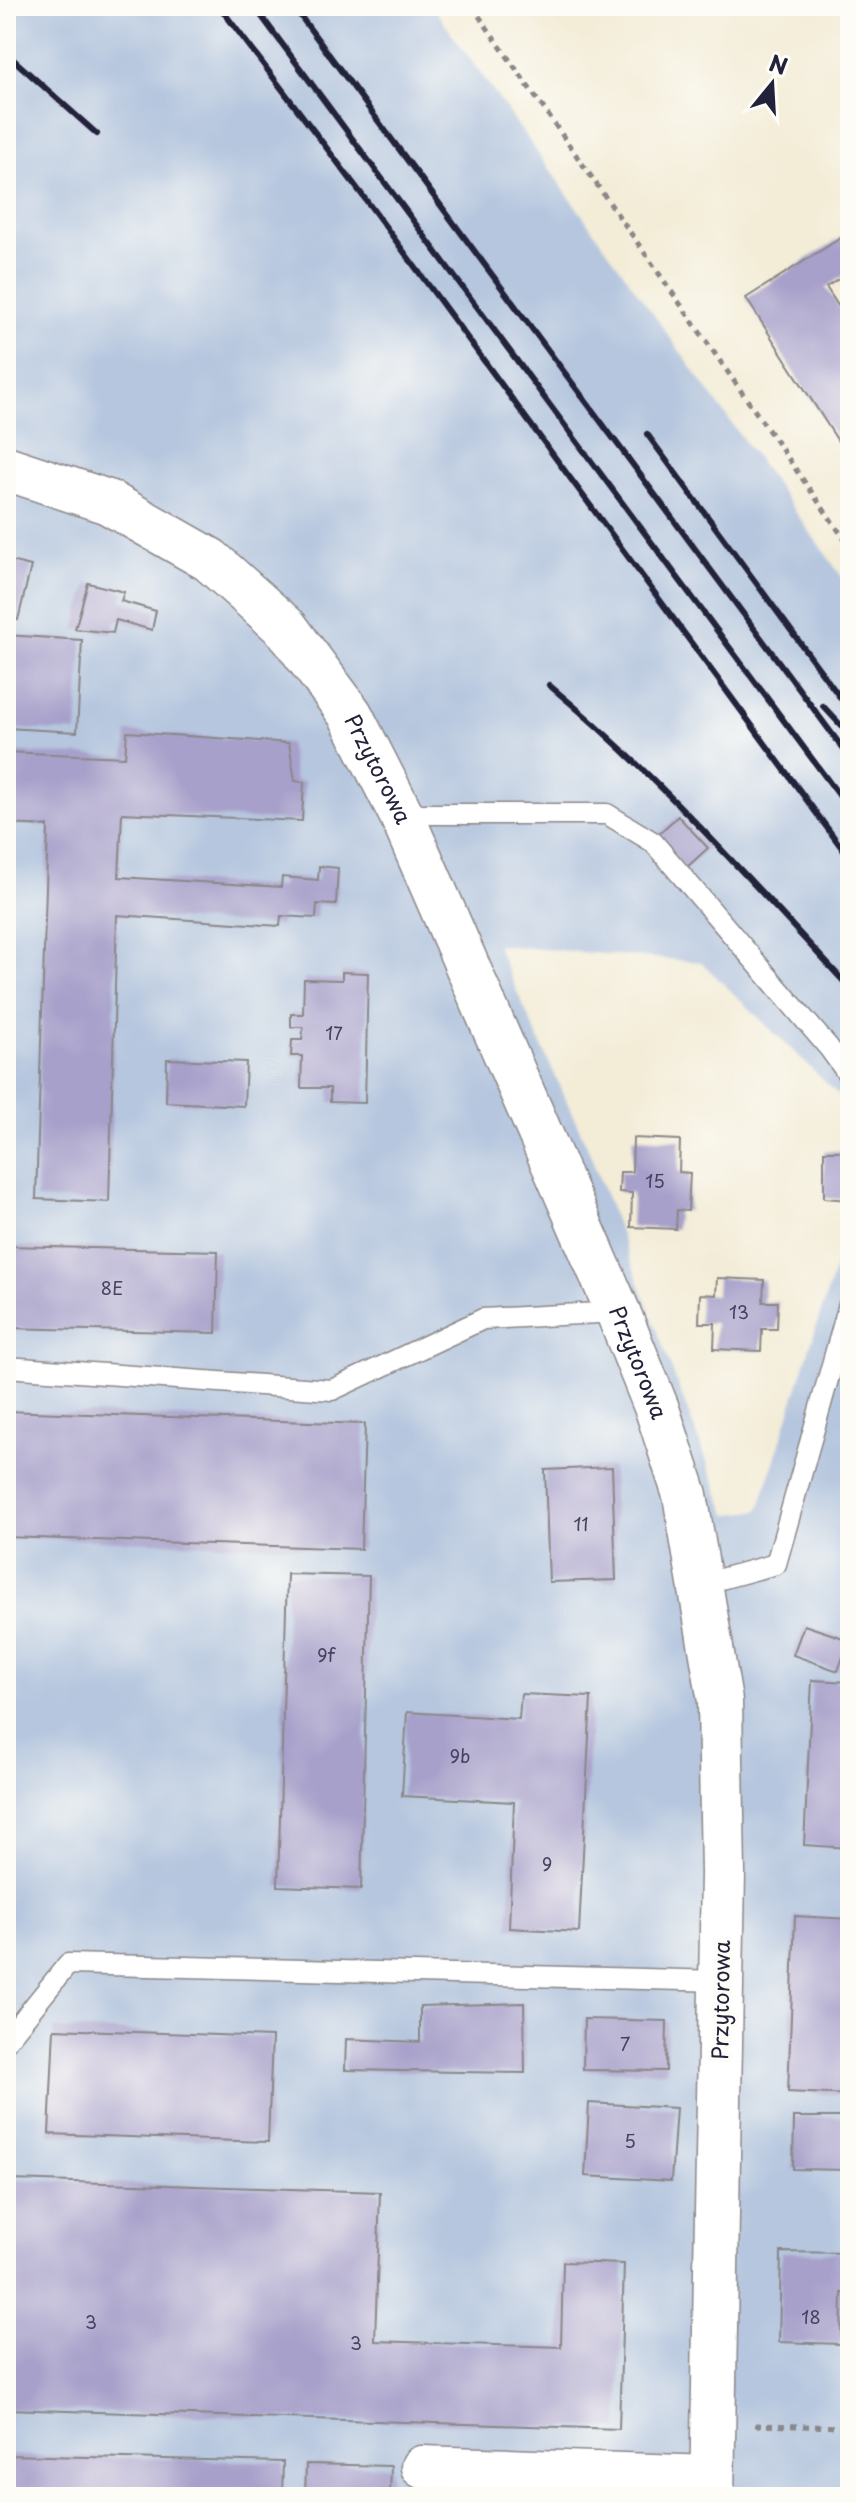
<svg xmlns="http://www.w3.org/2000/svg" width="856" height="2503" font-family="'Playpen Sans',sans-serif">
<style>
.industrial{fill:#b5c6de}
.building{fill:#a7a0ca}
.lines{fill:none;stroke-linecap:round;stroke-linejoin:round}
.service-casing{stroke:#8a8789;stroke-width:23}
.minor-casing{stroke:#8a8789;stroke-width:45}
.tertiary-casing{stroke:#8a8789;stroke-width:47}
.path{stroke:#8a8789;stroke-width:5;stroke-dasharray:6 6;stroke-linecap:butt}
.service{stroke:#fff;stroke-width:20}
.minor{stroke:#fff;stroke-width:42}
.tertiary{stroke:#fff;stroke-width:44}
.rail{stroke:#22223b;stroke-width:6}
.labels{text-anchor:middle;stroke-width:8;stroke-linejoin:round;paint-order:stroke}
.number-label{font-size:18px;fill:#43425f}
.street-label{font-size:22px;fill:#22223b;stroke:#fdfcf7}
</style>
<rect width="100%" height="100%" fill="#fdfcf7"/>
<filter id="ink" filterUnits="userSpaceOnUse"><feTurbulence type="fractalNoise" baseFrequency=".0125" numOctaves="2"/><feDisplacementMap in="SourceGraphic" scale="16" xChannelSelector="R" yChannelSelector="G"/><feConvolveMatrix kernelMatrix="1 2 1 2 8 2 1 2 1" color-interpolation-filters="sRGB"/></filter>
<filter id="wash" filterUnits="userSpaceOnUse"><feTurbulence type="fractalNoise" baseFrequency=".006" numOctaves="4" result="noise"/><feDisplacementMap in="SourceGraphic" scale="32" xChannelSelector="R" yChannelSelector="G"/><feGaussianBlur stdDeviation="1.8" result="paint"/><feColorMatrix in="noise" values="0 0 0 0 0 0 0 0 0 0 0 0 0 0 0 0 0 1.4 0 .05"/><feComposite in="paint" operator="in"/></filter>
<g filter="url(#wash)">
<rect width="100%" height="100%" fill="#f3ecd7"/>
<path class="industrial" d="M6 6H432L850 588V1106L701 962 496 945 587 1146 727 1515 759 1510 836 1264 850 1265V2497H6Z"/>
<g id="blocks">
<path class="building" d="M850 232V272L826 287 850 324V433L838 441 746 298Z
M6 560 31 566 18 620 6 616Z
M88 583 124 592 121 601 156 611 152 630 116 620 113 633 75 629Z
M6 635 82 640 77 732 6 728Z
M127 732 289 743 295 781 304 782 302 821 122 813 119 877 281 887 282 877 318 880 319 866 338 868 336 905 317 904 316 918 281 916 280 926 117 915 109 1202 36 1199 48 826 6 824V752L125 757Z
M678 816 708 848 685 869 655 837Z
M342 972 368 973 365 1103 330 1102V1088H301L302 1056H291L292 1040H302L303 1027H291V1014H303L304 979 342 980Z
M167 1059 246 1062 244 1106 166 1102Z
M633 1138 680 1140 679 1172 690 1173 688 1211 677 1210 676 1229 631 1227 632 1193 619 1192 620 1172H632Z
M824 1151H850V1200L824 1198Z
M6 1246 218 1251 216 1333 6 1328Z
M717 1278 764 1280 763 1302H778L777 1329H762L761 1351 714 1349 715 1323H699L700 1294 716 1295Z
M6 1411 365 1424 361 1549 6 1537Z
M612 1467 616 1580 549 1582 545 1470Z
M287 1574 369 1576 361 1889 278 1886Z
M804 1625 849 1640 838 1671 793 1655Z
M812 1680 850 1682V1848L804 1845Z
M521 1694 591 1697 579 1932 509 1928 514 1802 402 1796 407 1712 519 1719Z
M795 1916 850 1919V2095L788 2092Z
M524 2003 525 2073 345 2070 346 2039 420 2042V2006Z
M584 2019 667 2021 666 2071 583 2070Z
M54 2029 272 2037 268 2142 49 2134Z
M589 2103 676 2108 671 2181 585 2176Z
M794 2117H850V2170L793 2169Z
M12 2180 380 2192 375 2341 561 2347 563 2262 624 2264 619 2429 6 2409Z
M781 2252 850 2253V2293H842L841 2344 779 2342Z
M6 2455 283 2462 282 2497H6Z
M306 2464 391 2466 390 2497H305Z"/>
</g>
</g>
<g filter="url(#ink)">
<use href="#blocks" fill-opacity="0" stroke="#8a8789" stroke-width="2"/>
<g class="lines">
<g class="service-casing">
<path id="service" d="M401 814H607L653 842 829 1048 850 1077
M6 1367 332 1390 483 1319 618 1312
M702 1584 776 1564 850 1301
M6 2041 68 1964 722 1981"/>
</g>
<g class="minor-casing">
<path id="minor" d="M422 2467 712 2477"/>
</g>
<g class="tertiary-casing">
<g id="tertiary">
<path id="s1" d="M6 468 108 502 210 560 287 629 350 714 401 814 618 1312 657 1409 685 1495 720 1701 723 1873 712 2497"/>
</g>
</g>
<path class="path" d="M472 6 850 547
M755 2425 850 2427"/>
<use href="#service" class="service"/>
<use href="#minor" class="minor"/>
<use href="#tertiary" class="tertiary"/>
<path class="rail" d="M219 6 360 192 850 859
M254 6 850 810
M293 6 850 758
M6 53 97 134
M647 434 850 711
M549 685C659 776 753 884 850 988
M823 706 850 735"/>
</g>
</g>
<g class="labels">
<g class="number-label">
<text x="334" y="1040">17</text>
<text x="655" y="1188">15</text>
<text x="112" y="1295">8E</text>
<text x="739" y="1319">13</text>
<text x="581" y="1531">11</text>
<text x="326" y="1662">9f</text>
<text x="460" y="1763">9b</text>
<text x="547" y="1871">9</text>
<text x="625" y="2051">7</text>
<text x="630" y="2148">5</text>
<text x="811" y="2324">18</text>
<text x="91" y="2329">3</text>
<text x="356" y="2350">3</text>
</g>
<g class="street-label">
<text dy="8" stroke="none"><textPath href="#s1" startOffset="496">Przytorowa</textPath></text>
<text dy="8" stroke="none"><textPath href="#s1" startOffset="1144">Przytorowa</textPath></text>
<text transform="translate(721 2000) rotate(-89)" y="8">Przytorowa</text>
</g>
</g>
<rect width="856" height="2503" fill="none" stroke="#fdfcf7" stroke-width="32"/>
<g transform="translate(772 84) rotate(18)" stroke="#fdfcf7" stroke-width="6" paint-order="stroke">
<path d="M0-6L14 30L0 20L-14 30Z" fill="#22223b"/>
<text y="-12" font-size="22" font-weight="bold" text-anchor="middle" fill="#22223b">N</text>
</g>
</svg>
